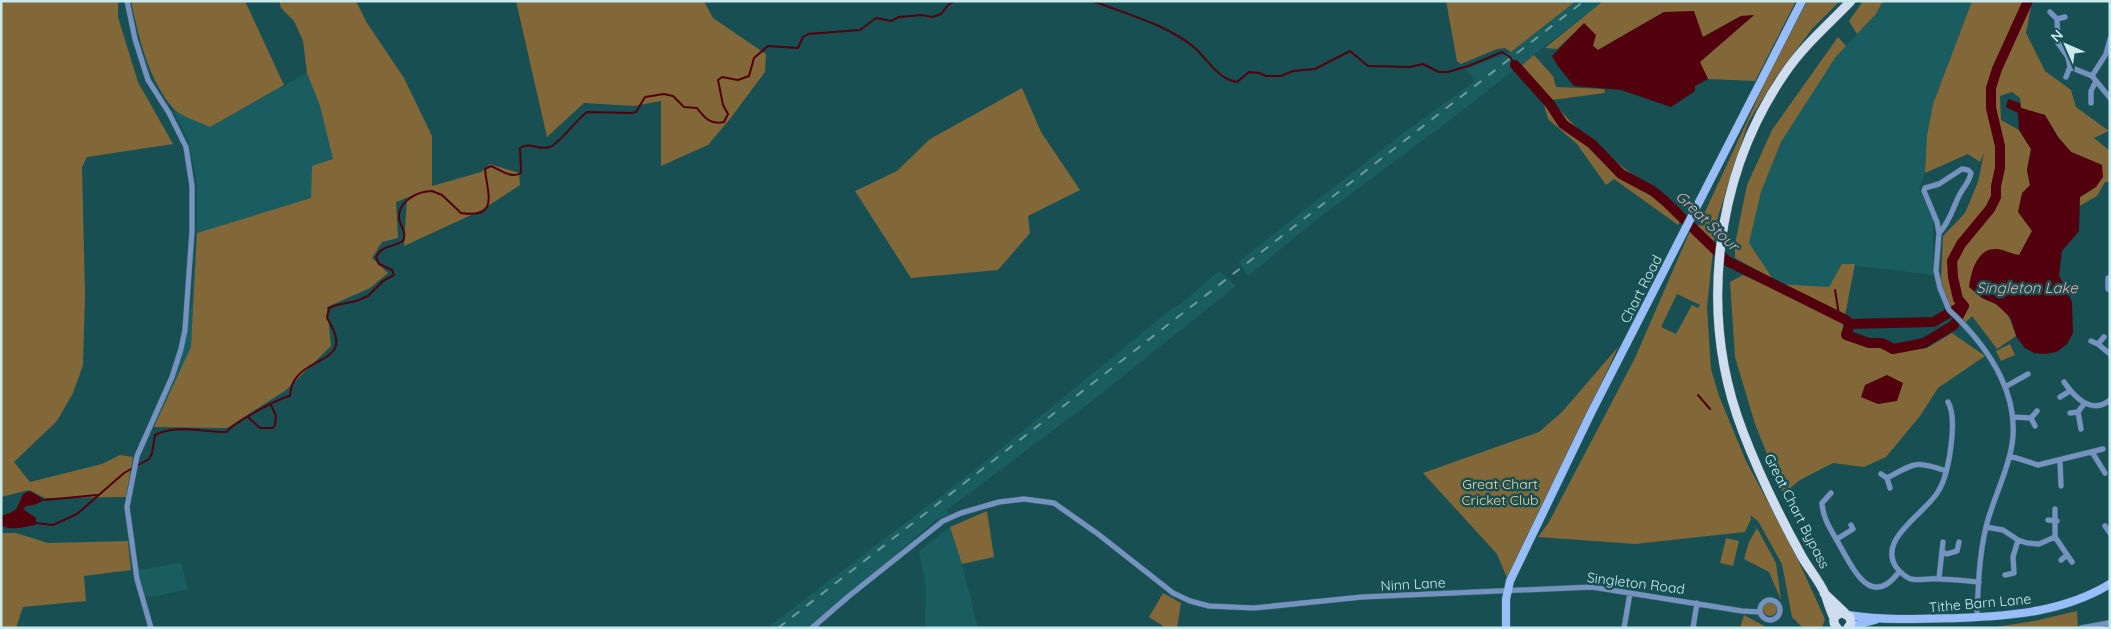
<svg xmlns="http://www.w3.org/2000/svg" width="2111" height="629" font-family="Quicksand,sans-serif">
<style>
.built{fill:#1a5d60}
.green{fill:#826738;fill-rule:evenodd}
.water{fill:#52000e}
.lines{fill:none;stroke-linecap:round;stroke-linejoin:round}
.stream{stroke:#52000e;stroke-width:2}
.river{stroke:#52000e;stroke-width:10}
.street-casing{stroke:#3a6e71;stroke-width:6}
.secondary-casing{stroke:#3a6e71;stroke-width:9}
.primary-casing{stroke:#3a6e71;stroke-width:10}
.street{stroke:#7592c1;stroke-width:5}
.secondary{stroke:#98bdf8;stroke-width:8}
.primary{stroke:#d0dcf0;stroke-width:9}
.rail{stroke:#6c9a9c;stroke-width:2;stroke-dasharray:9 9;stroke-linecap:butt}
.labels{text-anchor:middle;stroke-width:5;stroke-linejoin:round;paint-order:stroke}
.street-label{font-size:14px;fill:#c8eaec;stroke:#174f52}
.park-label{font-size:14px;fill:#fbd79b;stroke:#174f52}
.water-label{font-size:15px;font-style:italic;fill:#f1a8a7;stroke:#174f52}
</style>
<rect width="100%" height="100%" fill="#174f52"/>
<path class="built" d="M1576 1H1603L1450 120 1312 223 1248 276 1238 262 1402 134 1475 81 1466 69 1511 52Z
M1883 1H1972L1933 104 1927 135 1925 173 1919 189 1933 219V275L1842 264 1829 287 1777 284 1749 243 1761 192 1781 142 1835 58 1876 14Z
M307 73 320 106 333 159 370 288 327 307 331 346 284 392 227 428 154 427 192 304 197 225V182L188 139 173 110 210 127Z
M1219 271 1236 286 1092 401 947 510 949 514 936 520 810 628H767L971 473 1170 310 1182 303Z
M950 527 962 564 978 628H925L926 587 919 551Z
M181 563 188 589 152 597 143 596 138 570Z"/>
<path class="green" d="M1 1H118V17L138 82 173 144 87 157 82 167 85 295 83 365 73 393 57 421 14 462 30 482 102 464 120 455 133 457 126 497 45 498 29 490 1 497Z
M131 1H245L284 85 210 127C201 123 178 115 173 108 149 81 138 36 131 1Z
M279 1H356L367 23 404 78 432 136V186L481 172 490 164 519 173 520 185 482 210 404 246 407 199 424 191 396 202 398 238 382 242 372 258 388 273 370 288 327 307 331 346 286 390 227 428 154 427 191 347 197 233 311 198 312 166 333 159 320 106 307 73 303 41 294 21 281 8Z
M516 1H704L713 18 766 54 765 72 730 119 708 145 661 166V101L634 106 584 103 547 137Z
M1446 1H1576L1511 52 1505 48 1497 49 1461 64 1457 61Z
M1603 1H1796L1755 81 1708 79 1699 62 1753 16H1741L1703 37 1664 12 1598 50 1593 46 1584 24 1557 49 1545 48Z
M1807 1H1840L1812 29 1776 77 1748 123 1716 223 1707 307 1711 369 1719 396 1746 461 1793 549 1825 619 1822 628H1803L1792 617 1782 564 1758 521 1750 515 1751 519 1745 532 1635 544 1538 537 1549 522 1635 358 1690 231 1697 229 1768 76ZM1677 294 1700 305 1698 308 1692 305 1676 334 1661 327Z
M1863 1H1883L1876 14 1857 34 1849 21Z
M1972 1H2032L2026 33 2045 71 2071 90 2076 107 2109 131 2094 138 2110 151V182H2105L2097 196 2078 207 2080 197 2096 187 2102 165 2071 152 2058 137 2045 115 2021 108 2020 98 2012 92 2000 96 2001 120 2019 130 2031 149 2027 170 2030 185 2032 231 2019 256 1982 298C2005 307 2009 313 2016 336L1997 349 1972 316 1965 323 1947 303 1941 279 1943 236 1965 213 1978 182 1984 153 1980 162 1968 154 1925 173 1927 135 1933 104Z
M1838 37 1846 46 1835 58 1781 142 1761 192 1749 243 1773 279 1735 258V244L1747 185 1772 130Z
M1534 55 1553 76 1556 87 1604 89 1605 93 1552 100C1585 144 1641 179 1685 213L1678 225 1614 179 1606 185 1577 144 1548 119 1543 101 1516 70Z
M1022 88 1041 132 1080 190 1028 216 1030 233 998 270 911 278 855 191 897 171 930 139Z
M1842 264H1855L1841 336 1895 353 1927 348 1952 333 1985 356 1938 388 1920 416 1886 457 1864 467 1833 463 1800 480 1783 494 1755 424 1735 357 1730 282 1743 275 1773 288 1777 284 1829 287Z
M2010 344 2015 355 2001 361 1996 351Z
M1618 347 1576 439 1507 578 1497 554 1423 473 1539 432 1562 412Z
M987 511 994 557 962 564 950 527Z
M1757 528 1776 563 1781 600 1769 572 1744 559 1749 542Z
M1 533H16L48 543 128 541 131 570 84 576 86 601 23 607 16 628H1Z
M1726 538 1739 541 1733 566 1720 563Z
M1163 593 1181 603 1177 628H1166L1149 617Z
M1763 609a7 7 0 1 1 14 0a7 7 0 1 1-14 0Z
M2077 611 2078 628H1989L2034 621Z
M1744 615 1768 628H1740Z"/>
<path class="water" d="M1694 11 1703 37 1741 16 1754 15 1700 62 1708 79 1695 86V91L1671 107 1621 90 1574 86 1557 65 1552 56 1584 23 1596 35 1593 46 1598 50 1664 12Z
M2008 99 2020 103 2021 108 2045 115 2058 137 2071 152 2102 165 2103 177 2096 187 2080 197 2079 231 2062 251 2059 275 2072 302 2073 333 2067 344 2057 352 2045 354 2034 353 2025 348 2017 338 2010 317 1996 304 1982 298 1969 287C1971 272 1977 248 1996 249 2003 249 2012 254 2019 255L2032 231 2018 212 2022 193 2030 185 2027 170 2031 149 2019 130 2018 113 2006 107Z
M1887 375 1903 383 1897 401 1878 404 1861 397 1865 385Z
M30 491 45 500 34 505 26 506 23 509 36 518V525C26 526 10 532 1 525V516C19 510 16 510 23 494Z"/>
<g class="lines">
<path class="stream" d="M976 1H982
M1093 1C1126 14 1168 25 1195 48 1208 60 1218 79 1237 82L1249 72 1259 73 1266 76H1281L1293 71 1315 69 1350 51 1368 66 1410 67 1423 64 1439 72H1448L1471 65 1502 52 1510 57 1515 65
M1835 290 1839 315 1846 320
M1698 395 1710 409
M248 417 260 428H273L275 425 276 416 271 405
M45 500 97 495
M36 523 53 525 77 514 124 473 149 459 152 453 155 435C175 424 204 432 226 432 236 422 276 399 290 396 291 391 291 385 294 381 310 354 356 363 327 318L329 308 337 305 356 301 368 296 383 281 394 275 392 270 379 264 376 257C383 244 392 248 403 241 408 231 398 225 399 215 400 200 419 191 432 191L442 195 461 213C500 219 487 193 485 169L491 166C501 170 511 179 521 173L520 148C531 141 538 151 550 147 558 145 579 117 587 112L632 113 636 112 645 97 664 94 673 96 684 107 697 108C705 118 710 125 724 122L728 114 723 105 718 80 722 77 738 80 749 76 754 58 768 46 798 48 803 37 808 34 860 30 876 18 891 21 899 17 922 15 932 17 941 14 948 5 954 1"/>
<path class="river" d="M1515 65 1550 104 1563 124 1592 144 1621 174 1653 191 1666 202 1727 261 1846 320 1850 324 1846 335 1869 343H1882L1893 349 1924 343 1954 325 1964 306 1958 299 1953 277 1952 261 1961 244 1990 209 1996 197V186L2000 168V146L1991 108V88L1997 69 2028 1
M1850 324 1933 322 1960 307"/>
<g class="street-casing">
<path id="street" d="M127 1 135 39 148 80 169 113 186 147 192 186V231L185 330 181 349 172 377 137 456 127 507 137 579 151 628
M2050 12 2057 19 2065 17
M2057 19 2058 43 2068 57 2070 67
M2070 67 2092 76 2110 98
M2092 76 2106 54 2110 39
M2066 77 2070 67
M2091 103V91L2096 81
M1939 233C1950 222 1953 207 1960 194 1964 186 1969 183 1971 173L1968 170 1962 169 1939 184 1925 188 1924 191 1937 222 1939 233 1936 271 1940 288 1949 310C1989 347 2026 400 2009 458 2003 481 1992 503 1986 527 1979 556 1978 588 1977 618
M2108 278V289L2110 290
M2091 341 2098 344 2110 354
M2098 344 2104 337
M2064 382C2075 398 2092 415 2110 400
M2005 387 2028 374
M2060 397 2070 391
M1948 402C1958 419 1949 473 1939 490 1928 512 1877 538 1896 567 1900 572 1905 577 1911 579 1919 581 1929 578 1938 579 1951 579 1966 581 1979 582
M2070 413 2078 412
M2013 417 2031 418
M2035 426 2031 418 2037 411
M2081 429 2078 412 2084 404
M2092 452 2105 473
M2010 456 2038 465 2103 449
M2060 461 2061 486
M1881 474 1887 478 1890 488
M1887 478C1915 463 1916 460 1946 471
M1831 493 1822 503C1823 520 1832 531 1840 546 1854 570 1871 609 1899 572
M2055 509V537L2072 562
M2048 520 2057 521
M2105 526 2110 533
M1986 527 2003 530 2018 540 2027 543 2039 544 2055 537
M1837 539 1853 529 1851 525
M1943 552 1947 554 1957 551 1959 542
M2061 560 2067 555
M2005 575 2014 573 2013 557 2018 540
M1939 578 1943 542
M1760 610a10 10 0 1 1 20 0a10 10 0 1 1-20 0Z
M812 628 849 596 943 521 961 513 999 502 1024 499 1054 503 1098 534 1173 593 1190 601 1209 606 1254 608 1362 597 1592 587 1742 611 1760 612
M1624 628 1630 593
M1693 628 1697 603
M2081 628 2108 623"/>
</g>
<g class="secondary-casing">
<path id="secondary" d="M1848 615C1885 621 1922 619 1959 618 2011 616 2064 612 2110 584
M1848 627 1875 620
M1506 628V599L1510 581 1591 413 1802 1"/>
</g>
<g class="primary-casing">
<path id="primary" d="M1824 593 1845 613
M1834 618C1830 610 1828 602 1825 594 1819 580 1808 568 1801 555 1779 515 1759 474 1743 432 1698 316 1714 176 1785 73 1804 45 1828 25 1851 1
M1837 628C1831 621 1834 614 1843 613L1850 617 1851 623 1848 628"/>
</g>
<use href="#street" class="street"/>
<use href="#secondary" class="secondary"/>
<use href="#primary" class="primary"/>
<path class="rail" d="M778 628 1584 1"/>
</g>
<g class="labels">
<g class="street-label">
<text transform="translate(1641 289) rotate(-63)" y="5">Chart Road</text>
<text transform="translate(1797 511) rotate(63)" y="5">Great Chart Bypass</text>
<text transform="translate(1636 583) rotate(7)" y="5">Singleton Road</text>
<text transform="translate(1413 584) rotate(-3)" y="5">Ninn Lane</text>
<text transform="translate(1980 603) rotate(-5)" y="5">Tithe Barn Lane</text>
</g>
<g class="park-label">
<text x="1500" y="489">Great Chart<tspan x="1500" dy="16">Cricket Club</tspan></text>
</g>
<g class="water-label">
<text transform="translate(1707 221) rotate(43)" y="5">Great Stour</text>
<text x="2027" y="293">Singleton Lake</text>
</g>
</g>
<rect width="2111" height="629" fill="none" stroke="#c8eaec" stroke-width="5"/>
<g transform="translate(2066 45) rotate(315)" stroke="#174f52" stroke-width="4" paint-order="stroke">
<path d="M0-4L9 19L0 12L-9 19Z" fill="#c8eaec"/>
<text y="-8" font-size="14" font-weight="bold" text-anchor="middle" fill="#c8eaec">N</text>
</g>
</svg>
